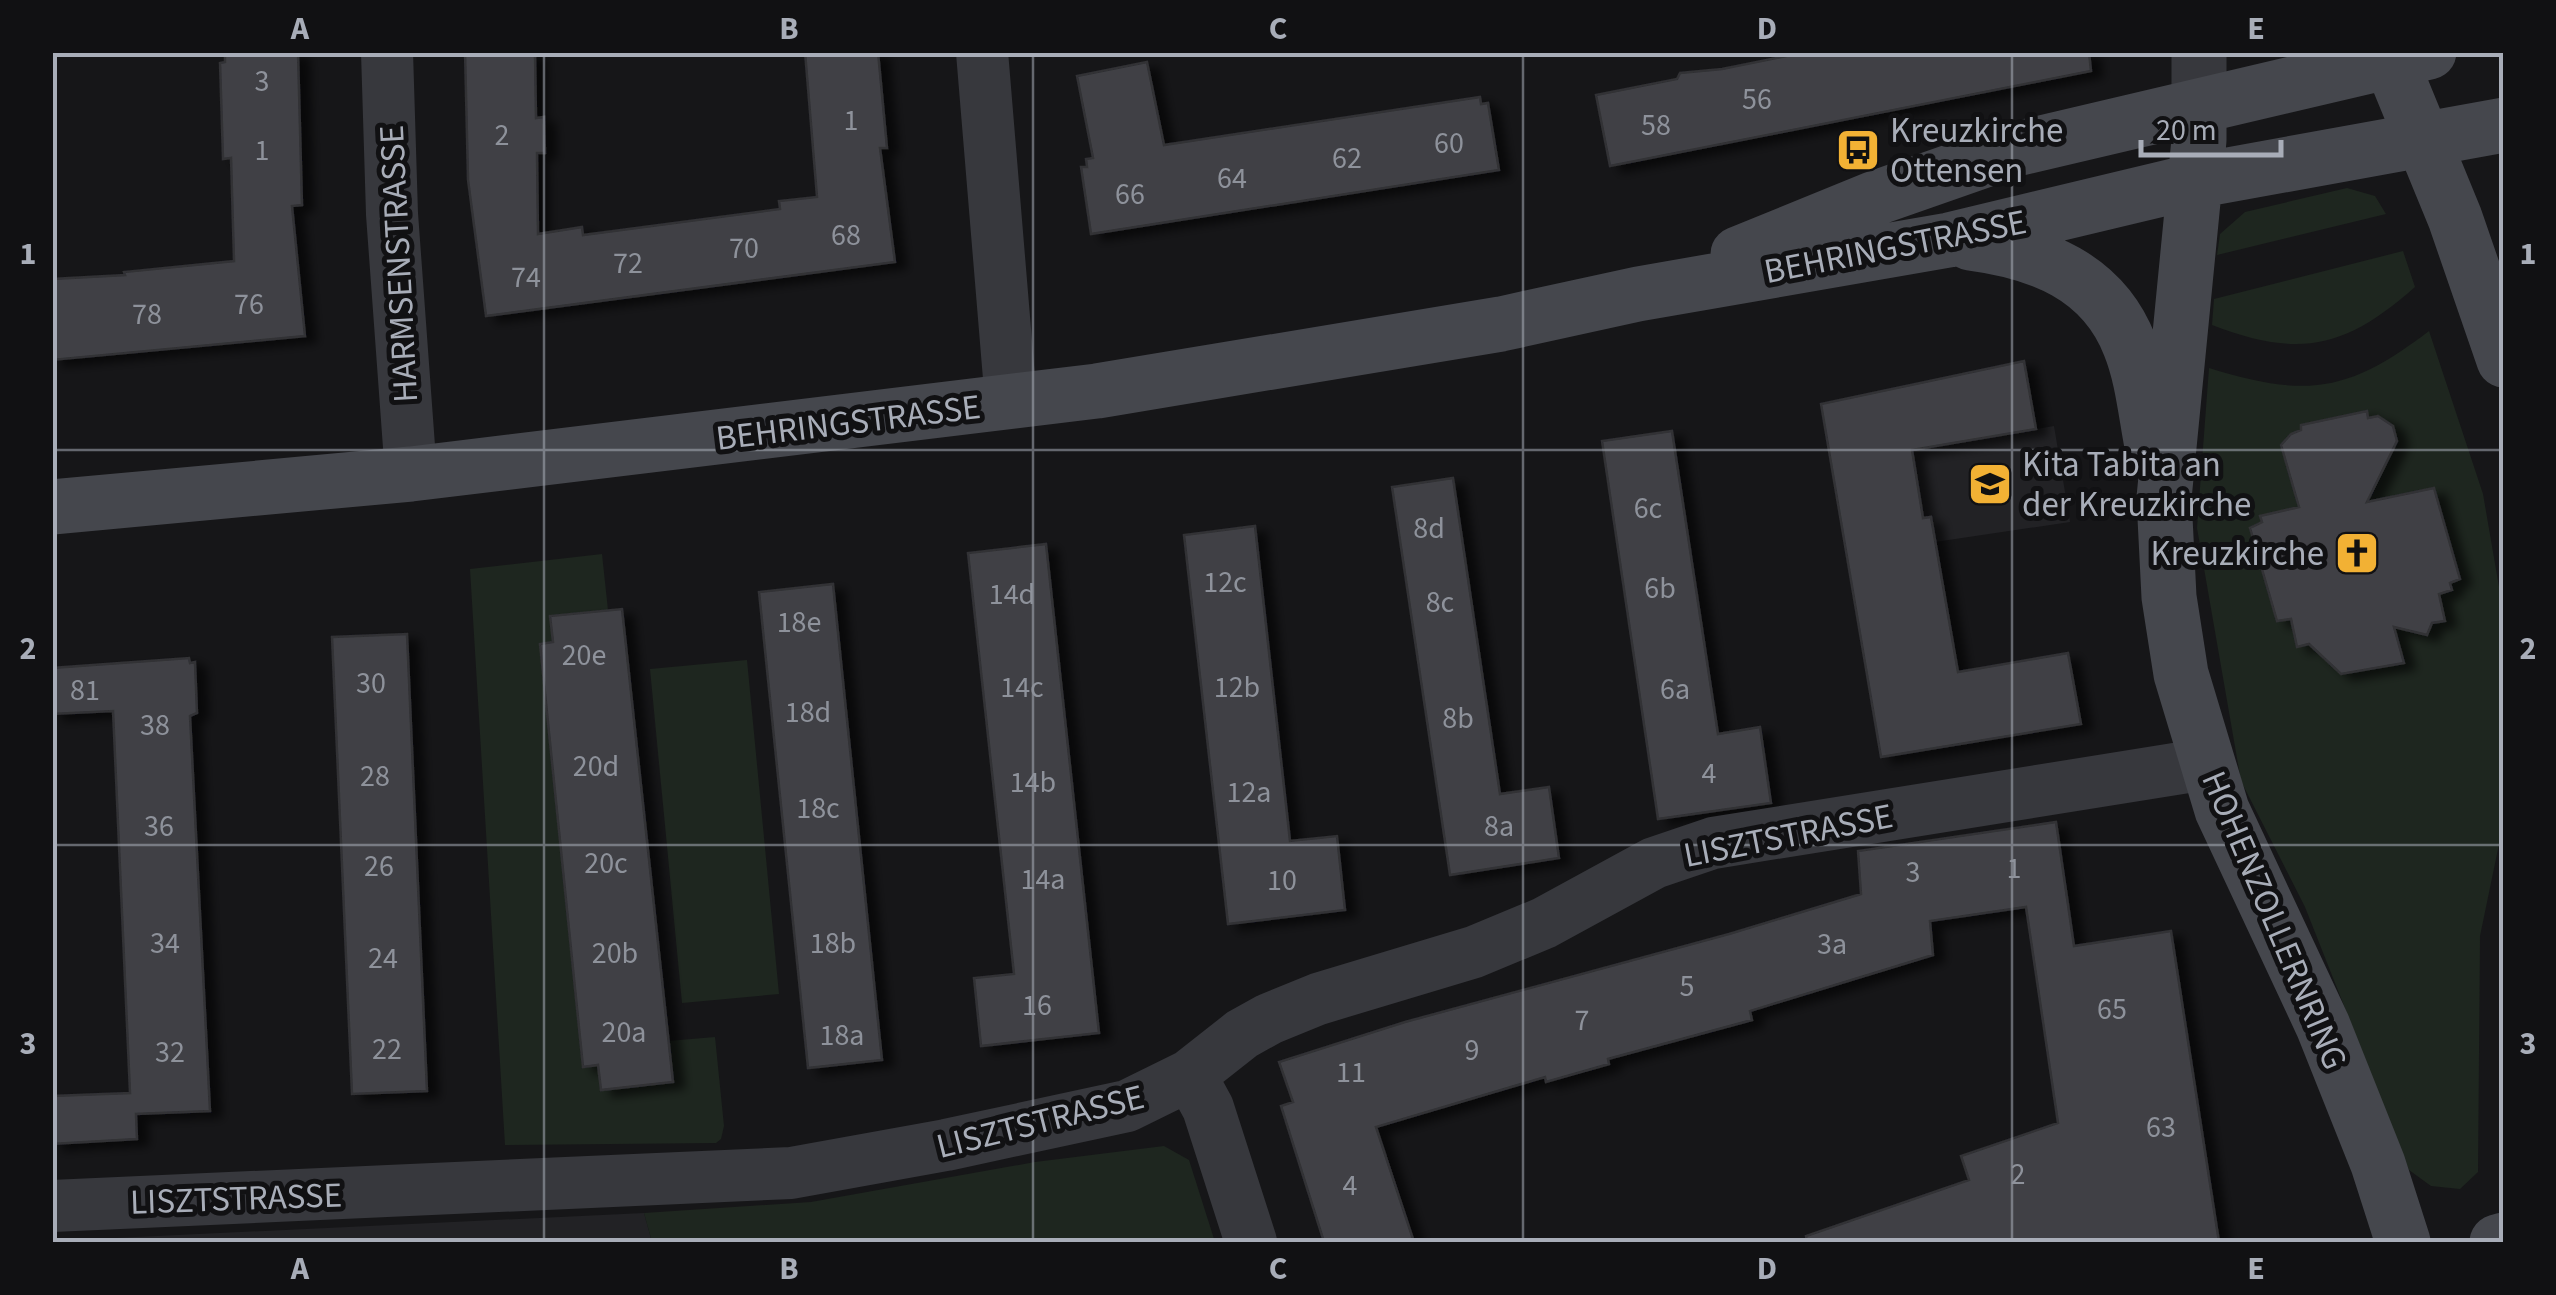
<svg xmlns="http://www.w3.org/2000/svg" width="2556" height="1295" font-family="'Source Sans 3',sans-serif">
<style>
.built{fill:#222225}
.green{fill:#1e261f}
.building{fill:#404145;stroke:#303034;stroke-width:2.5;filter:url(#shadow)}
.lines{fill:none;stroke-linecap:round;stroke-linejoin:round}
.minor{stroke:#37383d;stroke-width:52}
.tertiary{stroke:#37383d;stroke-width:55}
.secondary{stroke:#45474d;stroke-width:55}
.grid{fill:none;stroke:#a8adb8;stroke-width:2.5;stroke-opacity:0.55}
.labels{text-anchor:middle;stroke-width:10;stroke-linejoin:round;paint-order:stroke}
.number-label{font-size:30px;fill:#8e929b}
.poi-label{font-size:35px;fill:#a8adb8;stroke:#111113;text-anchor:start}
.street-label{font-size:35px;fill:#a8adb8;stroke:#111113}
.neatline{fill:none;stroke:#a8adb8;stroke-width:4}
.grid-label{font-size:32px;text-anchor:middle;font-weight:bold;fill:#a8adb8}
</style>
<defs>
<filter id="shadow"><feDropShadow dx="11" dy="6" stdDeviation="5" flood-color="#0009"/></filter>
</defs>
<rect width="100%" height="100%" fill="#161618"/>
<path class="built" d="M2054 426 2070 522 1935 542 1931 517H1923L1912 450Z
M644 1213 652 1242H53L52 1241Z"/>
<path class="green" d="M2347 188 2375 196 2386 214 2217 255 2220 234 2245 212Z
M2403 251 2415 287C2346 348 2300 359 2212 325L2214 299Z
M2429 331 2483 494 2503 610 2504 820 2480 936 2478 1172 2460 1189 2431 1186 2409 1170 2305 907 2241 781 2197 528 2209 368C2306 398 2348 393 2429 331Z
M602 554 608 610 551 616 553 642 540 644 583 1066 598 1065 601 1090 672 1082 668 1041 715 1037 724 1126 721 1139 716 1143 505 1145 470 569Z
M747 660 779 994 682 1003 650 669Z
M1164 1146 1189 1160 1215 1242H652L644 1213 811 1202 1035 1162Z"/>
<path class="building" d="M225 52H298L302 205 292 206 305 336 52 360V279L125 275 124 272 234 261 231 158 223 159 220 63 225 62Z
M465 52H535L536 118 544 117 545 153H537L538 234 582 227 583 235 780 209 779 201 817 197 805 52H878L887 148H880L895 262 486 316 468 180Z
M1806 52H2089L2091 71 1610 166 1596 95 1677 79 1680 73 1722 69Z
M1147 62 1164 145 1480 97 1481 104 1488 103 1499 170 1091 234 1081 167H1087L1086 159 1093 158 1077 76Z
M2024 361 2036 429 1912 450 1923 518 1931 517 1958 672 2068 653 2081 724 1881 757 1821 404Z
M2367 411 2368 418 2378 416 2393 426 2397 441 2367 502 2434 488 2460 579 2450 583 2452 590 2439 594 2445 621 2432 623 2427 635 2394 627 2404 663 2341 674 2309 644 2297 647 2291 619 2277 621 2250 528 2262 522 2260 516 2299 507 2281 445 2291 434 2301 430V425Z
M1672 431 1718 734 1760 727 1771 803 1658 819 1602 441Z
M1453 478 1500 794 1549 787 1559 858 1450 875 1392 487Z
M1255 526 1290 841 1337 836 1345 910 1228 924 1184 535Z
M1046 544 1099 1033 981 1046 974 978 1014 974 968 553Z
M833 584 882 1060 808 1068 759 592Z
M622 609 673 1082 601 1090 598 1065 583 1067 540 644 553 642 550 616Z
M407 634 427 1091 352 1094 332 637Z
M189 658 190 663 195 662 197 713 190 716 210 1111 136 1114 137 1139 52 1144V1096L130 1093 113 711 52 714V668Z
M2056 822 2074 946 2171 931 2219 1242H1807L1806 1236 1969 1180 1961 1156 2058 1123 2026 907 1930 921 1933 955 1750 1011 1752 1020 1608 1059 1609 1064 1546 1082 1545 1077 1376 1127 1414 1242H1324L1281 1106 1293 1102 1279 1062 1405 1022 1729 934 1861 894 1858 851Z"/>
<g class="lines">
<path class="minor" d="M387 52 392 214 411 474
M982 52 1011 402
M1190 1075 1208 1108 1251 1242
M52 1206 791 1173 946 1145 1127 1106 1190 1075 1242 1034 1269 1019 1318 999 1474 952 1544 923 1654 863 1713 843 2206 764"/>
<path class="tertiary" d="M2199 52V106"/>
<path class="secondary" d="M2391 62 2455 218 2504 360
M2199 106V140L2164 498 2169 597 2181 674 2222 810 2323 1026 2378 1164 2403 1242
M1970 243C2039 252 2103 276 2130 346 2143 378 2146 417 2153 451
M1738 254 1873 199 2016 149 2429 52
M52 507 411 474 1097 391 1501 324 1638 294 1949 240 2195 181 2504 125
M2497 1242 2504 1240"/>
</g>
<path class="grid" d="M544 52V1242M1033 52V1242M1523 52V1242M2012 52V1242M52 450H2504M52 845H2504"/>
<defs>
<g id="bus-square" transform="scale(2.25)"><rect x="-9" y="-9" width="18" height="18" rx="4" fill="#f2b134" stroke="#111113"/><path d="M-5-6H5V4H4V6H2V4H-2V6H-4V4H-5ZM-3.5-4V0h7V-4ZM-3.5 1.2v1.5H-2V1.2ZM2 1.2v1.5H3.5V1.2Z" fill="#111"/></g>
<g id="school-square" transform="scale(2.25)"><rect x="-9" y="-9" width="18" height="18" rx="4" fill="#f2b134" stroke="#111113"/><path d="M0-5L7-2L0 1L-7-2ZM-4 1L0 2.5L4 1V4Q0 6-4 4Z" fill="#111"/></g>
<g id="church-square" transform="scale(2.25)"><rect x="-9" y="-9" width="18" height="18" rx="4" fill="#f2b134" stroke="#111113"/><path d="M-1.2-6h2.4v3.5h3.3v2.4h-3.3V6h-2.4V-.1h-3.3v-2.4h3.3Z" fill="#111"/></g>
</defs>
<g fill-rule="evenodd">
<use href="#bus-square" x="1858" y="150"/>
<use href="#school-square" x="1990" y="484"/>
<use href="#church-square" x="2357" y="553"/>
</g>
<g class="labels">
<g class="number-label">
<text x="262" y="91">3</text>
<text x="1757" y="109">56</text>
<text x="851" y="130">1</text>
<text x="1656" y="135">58</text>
<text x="502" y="145">2</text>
<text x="1449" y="153">60</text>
<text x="262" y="160">1</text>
<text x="1347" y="168">62</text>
<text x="1232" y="188">64</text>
<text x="1130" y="204">66</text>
<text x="846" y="245">68</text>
<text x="744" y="258">70</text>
<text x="628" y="273">72</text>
<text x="526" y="287">74</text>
<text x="249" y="314">76</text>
<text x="147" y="324">78</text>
<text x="1648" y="518">6c</text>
<text x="1429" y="538">8d</text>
<text x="1225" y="592">12c</text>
<text x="1660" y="598">6b</text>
<text x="1012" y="604">14d</text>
<text x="1440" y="612">8c</text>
<text x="799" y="632">18e</text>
<text x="584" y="665">20e</text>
<text x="371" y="693">30</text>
<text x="1022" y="697">14c</text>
<text x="1237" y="697">12b</text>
<text x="1675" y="699">6a</text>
<text x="85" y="700">81</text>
<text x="808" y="722">18d</text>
<text x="1458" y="728">8b</text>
<text x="155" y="735">38</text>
<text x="596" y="776">20d</text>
<text x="1709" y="783">4</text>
<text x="375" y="786">28</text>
<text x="1033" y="792">14b</text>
<text x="1249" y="802">12a</text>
<text x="818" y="818">18c</text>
<text x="159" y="836">36</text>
<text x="1499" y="836">8a</text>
<text x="606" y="873">20c</text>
<text x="379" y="876">26</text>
<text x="2014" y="878">1</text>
<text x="1913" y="882">3</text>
<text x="1043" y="889">14a</text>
<text x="1282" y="890">10</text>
<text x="165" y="953">34</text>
<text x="833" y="953">18b</text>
<text x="1832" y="954">3a</text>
<text x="615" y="963">20b</text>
<text x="383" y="968">24</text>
<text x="1687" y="996">5</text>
<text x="1037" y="1015">16</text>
<text x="2112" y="1019">65</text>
<text x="1582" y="1030">7</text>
<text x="624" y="1042">20a</text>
<text x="842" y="1045">18a</text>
<text x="387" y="1059">22</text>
<text x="1472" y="1060">9</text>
<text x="170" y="1062">32</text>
<text x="1351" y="1082">11</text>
<text x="2161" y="1137">63</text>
<text x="2018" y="1184">2</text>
<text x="1350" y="1195">4</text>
</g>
<g class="poi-label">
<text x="1890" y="142">Kreuzkirche<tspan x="1890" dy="40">Ottensen</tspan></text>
<text x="2022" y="476">Kita Tabita an<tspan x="2022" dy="40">der Kreuzkirche</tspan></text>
<text x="2324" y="565" text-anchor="end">Kreuzkirche</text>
</g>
<g class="street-label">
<text transform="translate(1895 246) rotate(-11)" y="12">BEHRINGSTRASSE</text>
<text transform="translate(398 264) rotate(-93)" y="12">HARMSENSTRASSE</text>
<text transform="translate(848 422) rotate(-7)" y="12">BEHRINGSTRASSE</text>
<text transform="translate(1788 835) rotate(-11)" y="12">LISZTSTRASSE</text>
<text transform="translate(2275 920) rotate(67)" y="12">HOHENZOLLERNRING</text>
<text transform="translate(1040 1121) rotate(-14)" y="12">LISZTSTRASSE</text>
<text transform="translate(236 1198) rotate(-2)" y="12">LISZTSTRASSE</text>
</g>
</g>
<rect width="2556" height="1295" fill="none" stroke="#111113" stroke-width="110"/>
<path d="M2141 140v15h140v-15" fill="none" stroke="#a8adb8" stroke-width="5"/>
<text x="2156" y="140" font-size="30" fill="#a8adb8" stroke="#111113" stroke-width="8" paint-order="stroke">20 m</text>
<rect x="55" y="55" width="2446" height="1185" class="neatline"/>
<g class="grid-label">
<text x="300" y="39">A</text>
<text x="789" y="39">B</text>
<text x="1278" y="39">C</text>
<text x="1767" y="39">D</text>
<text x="2256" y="39">E</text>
<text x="28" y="264">1</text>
<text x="2528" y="264">1</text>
<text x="28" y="659">2</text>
<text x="2528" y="659">2</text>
<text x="28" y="1054">3</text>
<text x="2528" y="1054">3</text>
<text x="300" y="1279">A</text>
<text x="789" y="1279">B</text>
<text x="1278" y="1279">C</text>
<text x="1767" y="1279">D</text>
<text x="2256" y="1279">E</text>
</g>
</svg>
